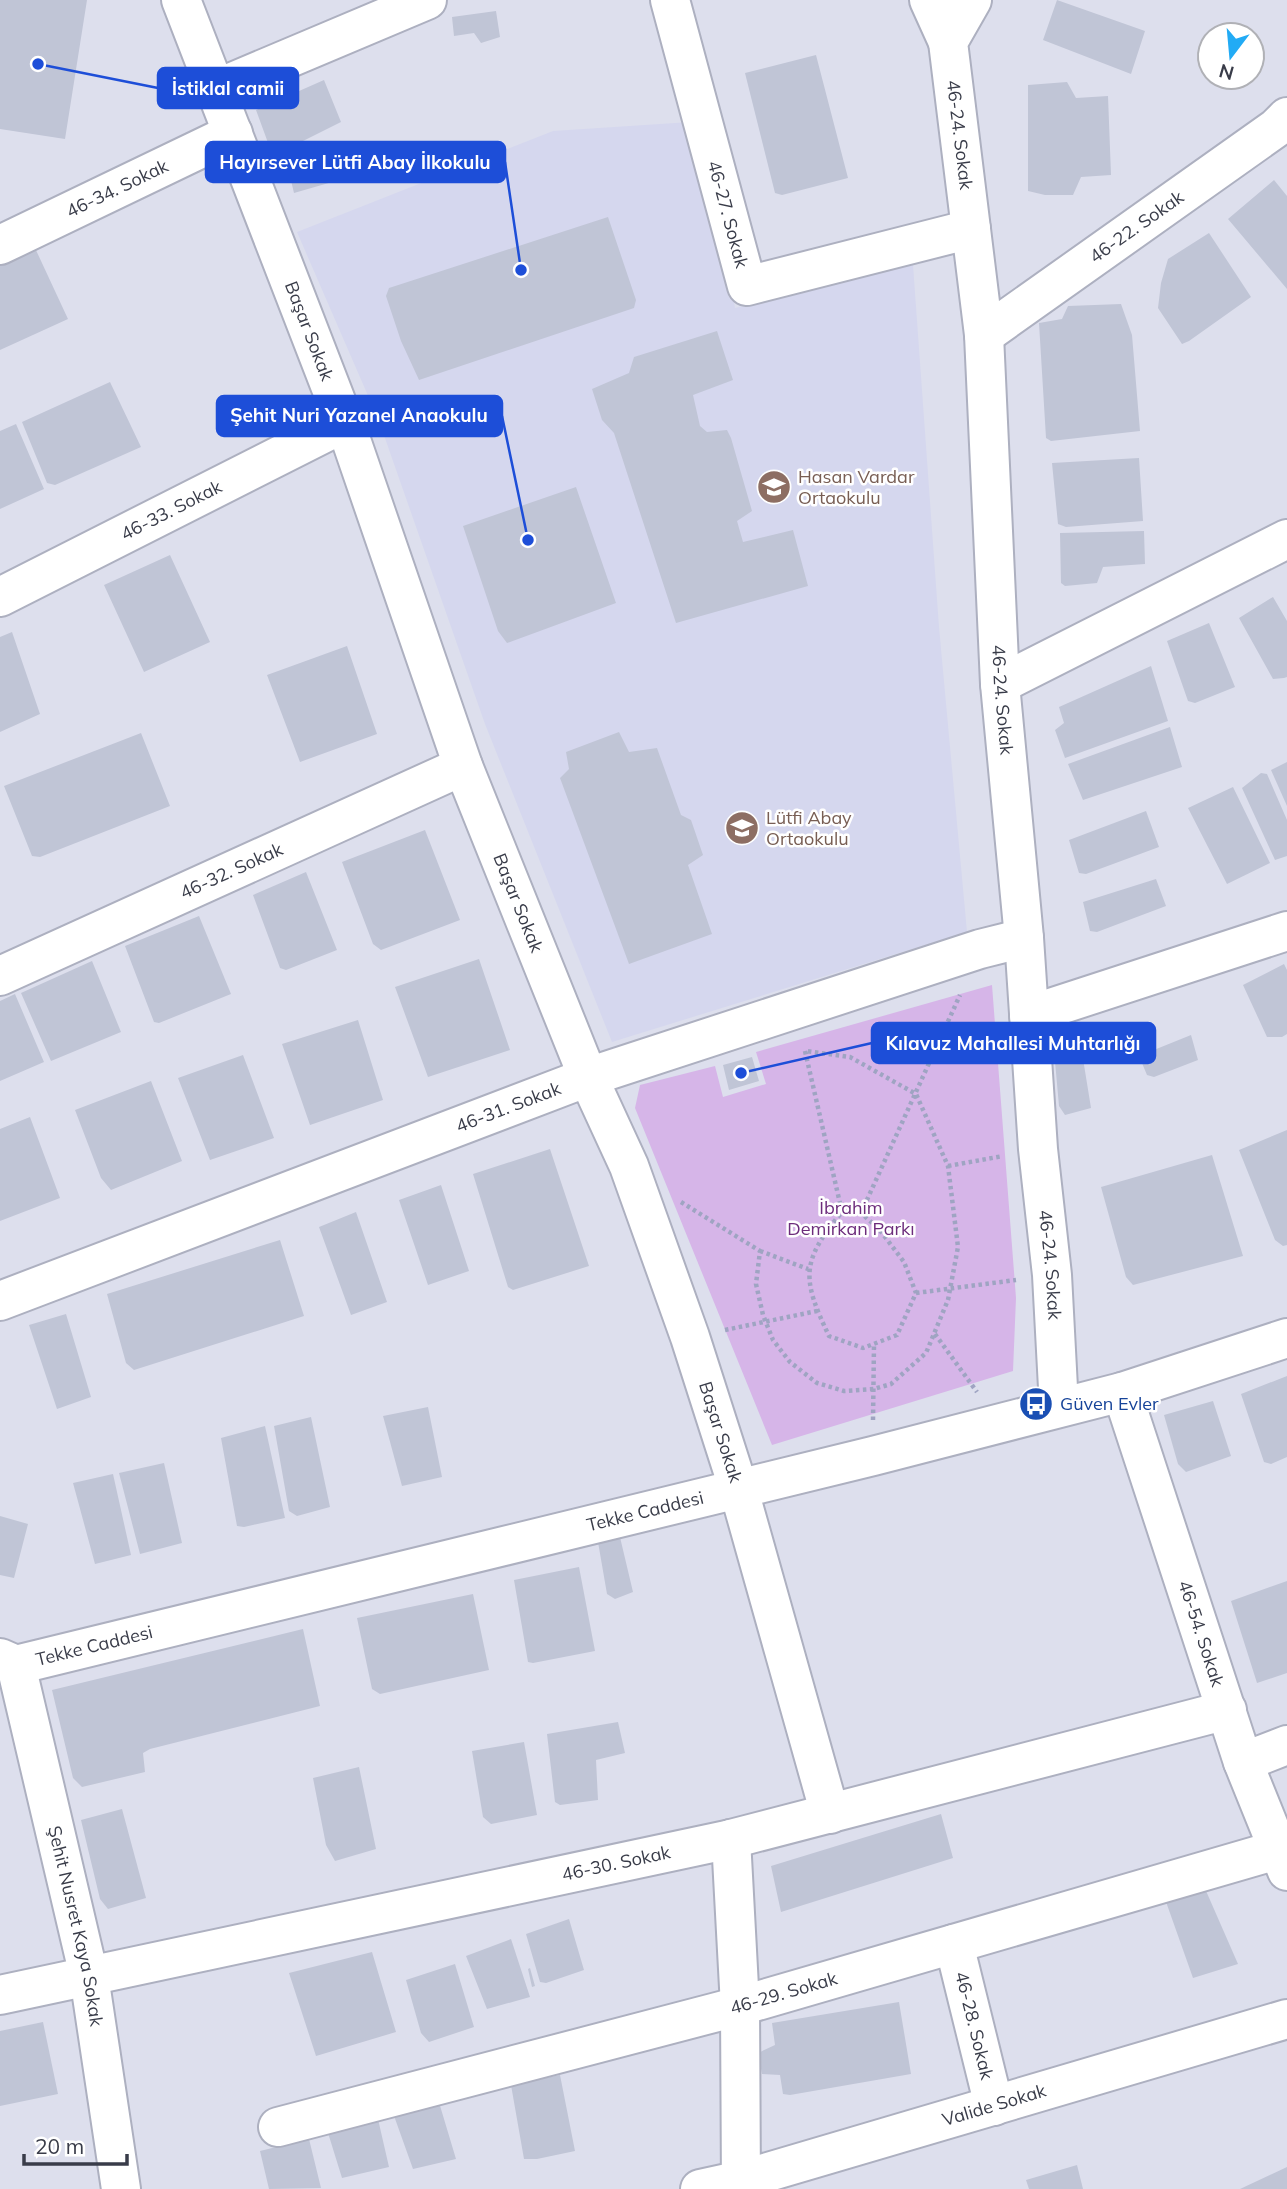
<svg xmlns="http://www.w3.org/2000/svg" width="1287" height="2189" font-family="Mulish,sans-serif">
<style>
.residential{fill:#dddfed;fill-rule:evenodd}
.education{fill:#d5d7ee}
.green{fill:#d6b5e8}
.building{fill:#c0c5d6}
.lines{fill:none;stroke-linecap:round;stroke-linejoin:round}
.street-casing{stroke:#adb0c0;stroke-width:42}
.path{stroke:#9fa4c2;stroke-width:4.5;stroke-dasharray:3.5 3.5;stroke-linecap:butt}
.street{stroke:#fff;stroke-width:38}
.labels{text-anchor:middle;stroke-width:5;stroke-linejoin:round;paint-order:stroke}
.street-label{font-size:18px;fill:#393c49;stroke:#fff}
.education-label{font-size:18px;fill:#785e54;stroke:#fff;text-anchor:start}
.park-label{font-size:18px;fill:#6c2c7b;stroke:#fff}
.transit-label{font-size:18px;fill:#164399;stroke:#fff;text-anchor:start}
.leader{fill:none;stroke:#1d4ed8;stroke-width:2.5}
.callout-dot{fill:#1d4ed8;stroke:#fff;stroke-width:2.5}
.callout{fill:#1d4ed8;stroke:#1d4ed8;stroke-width:2.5}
.callout-label{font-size:19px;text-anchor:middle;font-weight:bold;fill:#fff}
</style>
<rect width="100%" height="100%" fill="#ebecf5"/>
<path class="residential" d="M0 0H1287V2189H0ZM1210 35H1252V77H1210Z"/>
<path class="education" d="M706 121 735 308 913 265 939 627 967 932 612 1042 485 724 379 421 297 232 553 131Z"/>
<path class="green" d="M992 985 1016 1298 1013 1371 772 1445 635 1108 640 1085 715 1066 723 1097 766 1084 756 1052Z"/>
<path class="building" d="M0 0H87L65 139 0 129Z
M1057 0 1145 31 1131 74 1043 40Z
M496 11 500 37 481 43 474 33 454 36 452 17Z
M816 55 848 178 782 195 775 193 745 73Z
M324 80 341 122 287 149 271 151 256 110Z
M1067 82 1076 98 1108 96 1111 175 1081 177 1073 195H1045L1028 191V85Z
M347 146 353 176 294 193 287 164Z
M1274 180 1287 196V289L1228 219Z
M608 217 636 300 634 308 419 380 401 341 386 296 389 288Z
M1209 233 1251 297 1189 341 1182 344 1158 308 1161 283 1168 259Z
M35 248 68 319 0 350V264Z
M1121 304 1132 335 1140 431 1051 441 1046 438 1039 323 1062 319 1068 306Z
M717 331 733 380 693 395 700 426 707 432 727 430 731 438 752 511 737 521 743 542 793 530 808 586 676 623 614 433 602 420 592 389 629 373 634 357Z
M110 382 141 447 55 485 47 483 22 422Z
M16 424 44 489 0 509V431Z
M1139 458 1143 521 1066 527 1058 524 1052 463Z
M576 487 616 603 507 643 498 631 463 526Z
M1144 531 1145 564 1103 567 1097 583 1065 586 1061 583 1060 533Z
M170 555 210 642 144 672 104 585Z
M1273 597 1287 621V677L1284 678 1273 679 1239 618Z
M1209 623 1235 687 1195 703 1188 701 1167 641Z
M12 632 40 714 0 732V637Z
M347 646 377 734 300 762 267 675Z
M1151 666 1168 721 1065 758 1055 730 1064 723 1059 707Z
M1170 727 1182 767 1083 800 1068 764Z
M619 732 629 752 657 748 681 815 691 820 703 855 688 865 712 934 629 964 560 778 569 769 566 752Z
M141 733 170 806 40 857 32 856 4 786Z
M1287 762V806L1271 770Z
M1261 773 1267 774 1287 820V856L1275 860 1242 788Z
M1233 787 1270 863 1227 884 1188 808Z
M1146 811 1159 847 1086 874 1079 873 1069 840Z
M425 830 460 920 381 950 373 944 342 862Z
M306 872 337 950 286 970 280 968 253 895Z
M1156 879 1166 906 1097 932 1090 931 1083 902Z
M199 916 231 994 159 1023 154 1022 125 946Z
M479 959 510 1050 428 1077 395 987Z
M92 961 121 1032 51 1061 21 993Z
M1284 964 1287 970V1034L1282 1037H1267L1243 985Z
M15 994 44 1062 0 1081V1001Z
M358 1020 383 1100 310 1125 282 1044Z
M1079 1034 1091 1108 1065 1115 1059 1106 1053 1039Z
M1191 1035 1198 1060 1154 1077 1147 1075 1139 1056Z
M243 1055 274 1138 210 1160 178 1078Z
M752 1057 759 1081 729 1090 723 1065Z
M151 1081 182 1161 111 1190 101 1178 75 1110Z
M30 1117 60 1198 0 1221V1129Z
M1287 1130V1245L1283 1246 1275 1240 1239 1150Z
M550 1149 589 1266 513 1290 508 1287 473 1174Z
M1212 1155 1243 1256 1133 1285 1126 1277 1101 1187Z
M441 1185 469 1271 428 1285 399 1200Z
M356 1212 387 1302 351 1315 319 1227Z
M280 1240 304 1316 134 1370 126 1363 107 1294Z
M66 1314 91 1397 57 1409 29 1325Z
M1287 1376V1457L1271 1464 1264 1462 1241 1394Z
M1213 1401 1231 1456 1186 1472 1178 1464 1164 1415Z
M428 1407 442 1477 402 1486 383 1416Z
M311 1417 330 1507 297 1516 289 1511 274 1426Z
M265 1426 285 1518 244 1527 237 1526 221 1438Z
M164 1463 182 1543 140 1554 119 1473Z
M113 1474 131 1555 95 1564 73 1483Z
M0 1516 28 1524 14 1578 0 1575Z
M619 1533 633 1592 615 1599 607 1594 598 1542Z
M579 1567 595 1651 533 1663 528 1662 514 1580Z
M1287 1581V1673L1257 1683 1231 1601Z
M473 1594 489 1670 380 1694 372 1689 357 1618Z
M303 1629 320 1706 150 1749 143 1753 145 1772 82 1787 73 1778 52 1690Z
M618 1722 625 1753 596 1760 598 1800 560 1805 555 1802 547 1734Z
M524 1742 537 1815 491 1824 483 1817 472 1751Z
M359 1767 376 1849 335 1861 326 1845 313 1778Z
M122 1809 146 1898 108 1909 100 1899 81 1820Z
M941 1814 953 1858 781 1912 771 1866Z
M1203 1884 1238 1964 1193 1978 1165 1899Z
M569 1919 584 1970 546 1983 540 1982 526 1934Z
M511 1939 530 1997 487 2009 466 1956Z
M372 1952 396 2032 316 2056 289 1973Z
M455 1964 474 2027 429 2042 421 2033 406 1980Z
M530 1968 535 1986 532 1987 528 1969Z
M899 2002 911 2074 790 2095 783 2094 780 2075 762 2074 758 2053 775 2045 772 2023Z
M43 2022 58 2094 0 2106V2031Z
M560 2075 575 2151 537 2159H524L511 2085Z
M438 2099 456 2159 413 2169 393 2113Z
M375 2106 389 2167 342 2178 324 2120Z
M309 2139 321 2188 269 2189 260 2151Z
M1077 2165 1083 2189H1029L1026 2180Z
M1287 2167V2189H1240Z"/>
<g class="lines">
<g class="street-casing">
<g id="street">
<path id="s1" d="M181 0 350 437 463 766 588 1077 629 1166 690 1337 738 1487 830 1814"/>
<path id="s2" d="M670 0 747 286 971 229"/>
<path d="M929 0 948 42"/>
<path id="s3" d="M972 0 948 42 984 335 1000 684 1024 938 1038 1149 1052 1275 1059 1407"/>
<path d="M216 89 427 0"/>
<path id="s4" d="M0 245 233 133"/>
<path id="s5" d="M984 335 1276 128 1287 117"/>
<path id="s6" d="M0 597 344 423"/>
<path d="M1000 684 1287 539"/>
<path id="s7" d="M0 976 463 766"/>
<path d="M1029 1015 1287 931"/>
<path id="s8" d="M0 1301 588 1077 980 949 1024 938"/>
<path id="s9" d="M1122 1392 1243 1762 1287 1871"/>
<path id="s10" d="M0 1658 16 1665 873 1456 1122 1392 1287 1338"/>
<path id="s11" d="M16 1665 89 1976 121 2189"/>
<path d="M1243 1762 1287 1745"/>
<path d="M731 1839 740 2006 741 2189"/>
<path id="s12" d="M954 1944 994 2106"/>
<path id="s13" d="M0 1995 731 1839 1227 1710"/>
<path id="s14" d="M278 2127 740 2006 1287 1847"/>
<path id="s15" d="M700 2189 741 2180 1287 2019"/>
</g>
</g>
<path class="path" d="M805 1051 842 1212 861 1213 879 1229 904 1262 916 1293 897 1335 863 1348 829 1336C802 1279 800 1262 842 1212
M948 1166 1003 1156
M681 1202 760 1251 756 1284 763 1315 773 1340 790 1362 817 1383 844 1391 874 1389 891 1384 926 1353 948 1300 958 1247 948 1166 916 1094 850 1057 806 1051
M861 1213 960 995
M760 1251 808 1269
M916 1293 1016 1280
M725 1330 817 1311
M935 1334 977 1392
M873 1420 874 1344"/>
<use href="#street" class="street"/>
</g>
<defs>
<g id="school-disc" transform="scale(1.75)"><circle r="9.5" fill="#8d6e63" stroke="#fff"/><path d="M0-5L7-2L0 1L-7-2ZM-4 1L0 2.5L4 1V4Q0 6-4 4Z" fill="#fff"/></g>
<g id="bus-disc" transform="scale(1.75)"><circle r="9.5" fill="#1a4fb4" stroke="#fff"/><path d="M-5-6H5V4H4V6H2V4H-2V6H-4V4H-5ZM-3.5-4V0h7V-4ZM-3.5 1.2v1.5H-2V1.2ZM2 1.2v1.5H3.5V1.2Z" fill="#fff"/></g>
</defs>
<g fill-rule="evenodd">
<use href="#school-disc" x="774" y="487"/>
<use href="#school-disc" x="742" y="828"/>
<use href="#bus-disc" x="1036" y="1404"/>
</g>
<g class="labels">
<g class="street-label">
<text dy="6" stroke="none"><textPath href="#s3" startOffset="142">46-24. Sokak</textPath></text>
<text dy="6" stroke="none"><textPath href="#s4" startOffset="130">46-34. Sokak</textPath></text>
<text dy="6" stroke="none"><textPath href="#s2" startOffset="222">46-27. Sokak</textPath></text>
<text dy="6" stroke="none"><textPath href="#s5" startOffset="187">46-22. Sokak</textPath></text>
<text dy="6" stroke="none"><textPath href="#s1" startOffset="355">Başar Sokak</textPath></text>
<text dy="6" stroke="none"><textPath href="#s6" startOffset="192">46-33. Sokak</textPath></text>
<text dy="6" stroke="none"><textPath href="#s3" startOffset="709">46-24. Sokak</textPath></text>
<text dy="6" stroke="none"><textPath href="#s7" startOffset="254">46-32. Sokak</textPath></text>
<text dy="6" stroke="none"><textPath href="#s1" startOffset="964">Başar Sokak</textPath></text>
<text dy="6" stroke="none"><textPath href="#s8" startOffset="544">46-31. Sokak</textPath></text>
<text dy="6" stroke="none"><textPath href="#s3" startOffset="1276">46-24. Sokak</textPath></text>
<text dy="6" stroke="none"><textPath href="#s1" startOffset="1531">Başar Sokak</textPath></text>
<text dy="6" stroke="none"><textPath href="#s10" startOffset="665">Tekke Caddesi</textPath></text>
<text dy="6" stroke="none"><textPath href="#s9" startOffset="254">46-54. Sokak</textPath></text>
<text dy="6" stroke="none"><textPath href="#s10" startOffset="98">Tekke Caddesi</textPath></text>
<text dy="6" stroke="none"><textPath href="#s13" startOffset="630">46-30. Sokak</textPath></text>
<text dy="6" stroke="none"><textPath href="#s11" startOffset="268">Şehit Nusret Kaya Sokak</textPath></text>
<text dy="6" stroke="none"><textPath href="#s14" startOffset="523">46-29. Sokak</textPath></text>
<text dy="6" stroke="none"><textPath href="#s12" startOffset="84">46-28. Sokak</textPath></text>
<text dy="6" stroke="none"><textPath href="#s15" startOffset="306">Valide Sokak</textPath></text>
</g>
<g class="education-label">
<text x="798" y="483">Hasan Vardar<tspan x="798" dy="21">Ortaokulu</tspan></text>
<text x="766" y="824">Lütfi Abay<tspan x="766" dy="21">Ortaokulu</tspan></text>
</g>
<g class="park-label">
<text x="851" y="1214">İbrahim<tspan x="851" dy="21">Demirkan Parkı</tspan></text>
</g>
<g class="transit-label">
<text x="1060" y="1410">Güven Evler</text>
</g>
</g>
<path class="leader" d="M38 64L158 88M521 270L505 162M528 540L502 416M741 1073L872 1043"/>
<g class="callout-dot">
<circle cx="38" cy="64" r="7"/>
<circle cx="521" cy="270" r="7"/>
<circle cx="528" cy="540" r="7"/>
<circle cx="741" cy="1073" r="7"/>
</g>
<g class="callout">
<rect x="158" y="68" width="140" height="40" rx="7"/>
<rect x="206" y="142" width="299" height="40" rx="7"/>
<rect x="217" y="396" width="285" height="40" rx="7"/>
<rect x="872" y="1023" width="283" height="40" rx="7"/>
</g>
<g class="callout-label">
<text x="228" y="95">İstiklal camii</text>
<text x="355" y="169">Hayırsever Lütfi Abay İlkokulu</text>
<text x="359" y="422">Şehit Nuri Yazanel Anaokulu</text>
<text x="1013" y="1050">Kılavuz Mahallesi Muhtarlığı</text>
</g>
<g transform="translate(1231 56) rotate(196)"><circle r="33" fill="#ffffff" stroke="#b0b1b6" stroke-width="2"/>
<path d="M0-5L12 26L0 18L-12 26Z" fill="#22abf5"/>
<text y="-10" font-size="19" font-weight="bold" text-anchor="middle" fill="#393c49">N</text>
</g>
<path d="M24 2154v10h103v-10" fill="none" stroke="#393c49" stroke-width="3.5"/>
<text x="35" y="2154" font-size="21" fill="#393c49" stroke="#ffffff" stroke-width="5" paint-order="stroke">20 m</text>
</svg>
